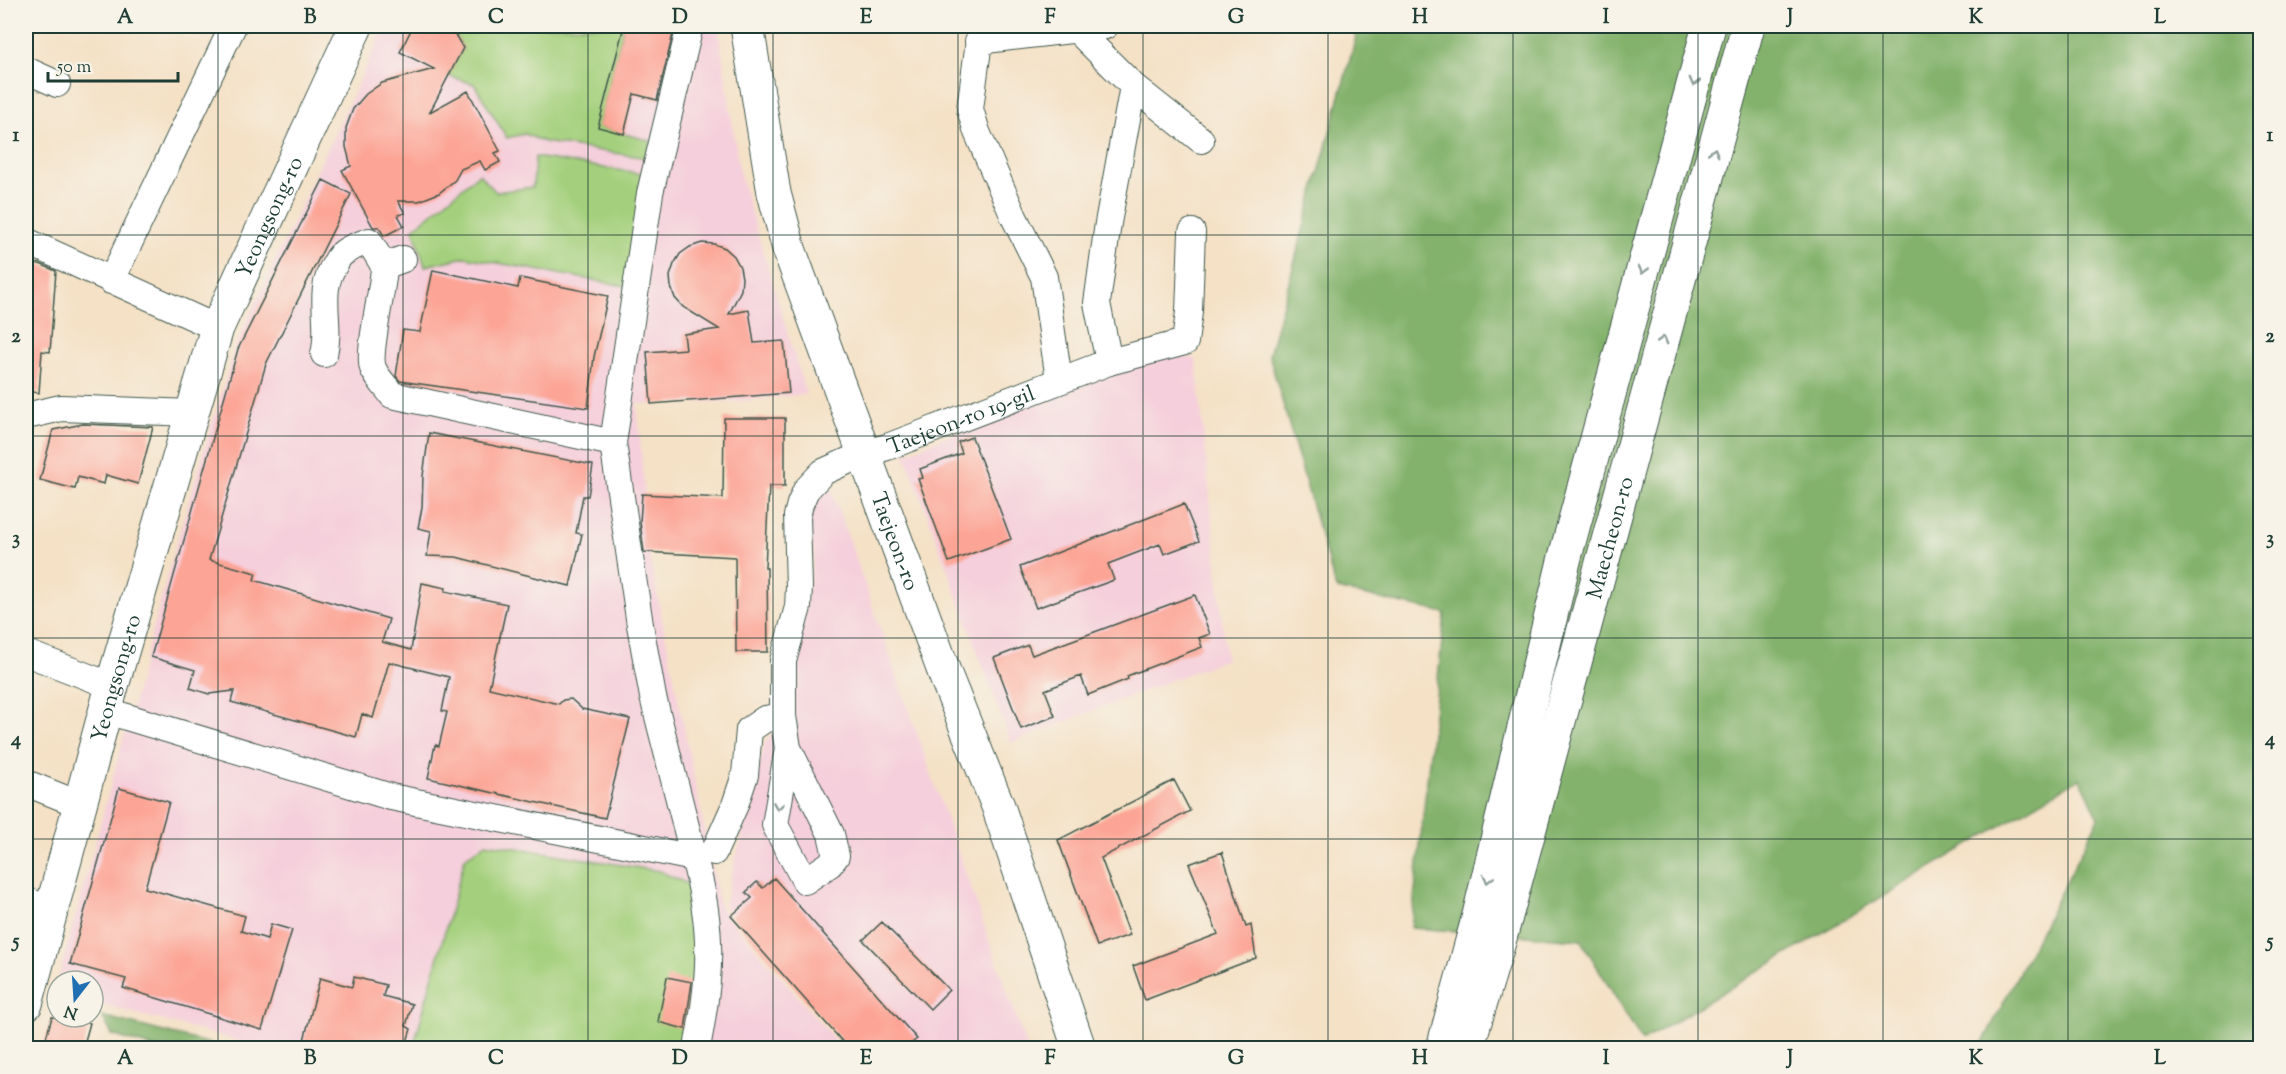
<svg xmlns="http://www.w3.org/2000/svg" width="2286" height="1074" font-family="'Sorts Mill Goudy',serif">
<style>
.built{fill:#f5cfdb}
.green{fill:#a4d07d;stroke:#628658;stroke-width:1.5}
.forest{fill:#83b26c;stroke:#517850;stroke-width:1.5}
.building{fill:#fca495}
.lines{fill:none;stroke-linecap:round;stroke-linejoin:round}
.minor-casing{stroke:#3f564a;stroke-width:28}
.major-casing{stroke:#3f564a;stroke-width:35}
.minor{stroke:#fff;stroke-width:26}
.major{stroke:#fff;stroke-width:33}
.oneway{stroke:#8f9e9a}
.grid{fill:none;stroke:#1f3d34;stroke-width:1.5;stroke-opacity:0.55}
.labels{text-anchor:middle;stroke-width:5;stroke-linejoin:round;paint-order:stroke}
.street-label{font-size:22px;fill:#1f3d34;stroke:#f7f3e8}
.neatline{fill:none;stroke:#1f3d34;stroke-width:2}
.grid-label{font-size:20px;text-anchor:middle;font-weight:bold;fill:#1f3d34}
</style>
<rect width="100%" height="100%" fill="#f7f3e8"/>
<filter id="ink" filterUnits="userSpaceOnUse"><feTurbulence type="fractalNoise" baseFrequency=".0167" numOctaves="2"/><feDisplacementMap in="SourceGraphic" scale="12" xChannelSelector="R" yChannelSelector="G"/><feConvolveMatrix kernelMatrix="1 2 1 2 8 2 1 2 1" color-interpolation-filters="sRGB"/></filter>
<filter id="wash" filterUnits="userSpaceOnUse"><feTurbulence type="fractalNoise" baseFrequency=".008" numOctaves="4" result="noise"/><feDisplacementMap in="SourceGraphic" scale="24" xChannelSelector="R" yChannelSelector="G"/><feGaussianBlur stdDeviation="1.35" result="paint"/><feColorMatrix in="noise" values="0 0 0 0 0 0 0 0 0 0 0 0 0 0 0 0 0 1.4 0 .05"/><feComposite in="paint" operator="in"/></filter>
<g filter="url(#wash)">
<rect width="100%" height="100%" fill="#f4e1c6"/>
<path class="built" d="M385 26H718L740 175 806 394 741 401 637 404 650 559 720 907 842 1048H265L93 1002V981H58L176 544 236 344Z
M1175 353 1196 359 1226 659 1011 743 905 454 1021 405Z
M831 488 1027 1048H848L724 906 765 743 787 716 814 554 805 510Z"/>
<path class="green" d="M450 26H624L598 127 651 141 646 158 544 142 525 134 507 138 474 84 448 76 463 48Z
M535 157 650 175 625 286 465 257 425 266 413 229 479 174 496 192 533 187Z
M486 843 659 871 688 884 703 924 690 1048H413L465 858Z"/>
<path class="forest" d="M1359 26H2260V1048H1980L2099 818 2080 778 1642 1041 1581 940 1411 928 1445 613 1336 589 1269 355Z
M102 1016 226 1048H154L112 1035Z"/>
<g id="blocks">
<path class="building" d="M413 26H450L463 48 430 112 468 91 500 151 495 153 500 162 485 170 480 161 461 169 455 180 439 193 419 201H398L405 213 398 215 404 226 384 236 379 227H373L342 170 351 166 346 147V128L353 109 366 94 382 83 434 69 400 52Z
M624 26H675L657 100 634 94 624 134 598 127Z
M323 180 351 194 266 364 209 560 256 573 254 580 389 619 382 642 411 650 422 583 446 588 445 591 507 604 489 688 559 704 563 700 571 699 582 709 630 719 605 818 428 778 435 745 439 746 447 712 442 711 449 677 389 662 373 718 362 714 356 737 231 702 234 691 209 694 190 688 195 670 151 657 238 349Z
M702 243 714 244 725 248 734 256 740 267 742 278 741 290 729 314 749 310 754 343 784 341 789 393 651 404 647 352 686 349 684 334 719 329 683 307 675 298 671 287 670 276 674 264 680 254 690 247Z
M26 263 40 264 56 271 50 352 42 351 39 393 26 391Z
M433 270 518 288 520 278 608 296 594 357 588 408 400 381 396 376 403 330 420 332Z
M724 418H785V486H769L765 568H767L768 652H736L735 557 644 552 640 522 642 494 723 498Z
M83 424 153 427 138 484 106 475 104 484 78 477 75 489 40 480 53 430Z
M429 433 593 465 588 496H583L576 533 582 534 570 586 456 557 427 556 431 531 418 528 422 508 423 476Z
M972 437 1011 539 949 562 918 479 923 478 920 469 962 453 958 442Z
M1184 504 1199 541 1164 554 1160 544 1108 564 1114 580 1036 608 1020 567Z
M1195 595 1210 634 1199 638 1202 647 1127 676 1128 679 1088 695 1081 676 1045 690 1055 716 1021 729 994 658 1028 645 1032 655Z
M1174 780 1190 811 1101 858 1130 935 1097 946 1058 840Z
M119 788 169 802 145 888 245 916 241 931 267 939 271 924 292 930 262 1030 123 988 126 979 70 964Z
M1222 852 1246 927 1251 925 1256 958 1145 1000 1133 966 1218 934 1189 864Z
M774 878 917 1039 905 1048H848L731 916 752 898 746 892 757 882 763 888Z
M882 922 949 990 930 1009 863 940Z
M354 977 386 985 383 996 412 1004 406 1026 411 1029 405 1048H302L320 978 352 987Z
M667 977 692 982 685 1029 658 1022Z
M52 1017H70L90 1023 83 1048H43Z"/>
</g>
</g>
<g filter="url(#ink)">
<use href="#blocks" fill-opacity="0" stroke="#3f564a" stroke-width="1.5"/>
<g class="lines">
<g class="minor-casing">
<g id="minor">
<path d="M981 26 970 109 977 132 1014 217 1044 277 1059 380"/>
<path d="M1075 28 1133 86 1201 140"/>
<path d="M978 41 1105 26"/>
<path d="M26 70 57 84"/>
<path d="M26 241 217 328"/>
<path d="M403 259 384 266C384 287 367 353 373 368 376 377 386 386 392 395L613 443"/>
<path d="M111 281 233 26"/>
<path d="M324 354C332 323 316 292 335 264 337 260 340 255 343 253 350 247 361 244 369 241L384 266"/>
<path d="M1109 362 1097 303 1108 223 1133 86"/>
<path d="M26 416 61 408 192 413"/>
<path d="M26 653 112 686"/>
<path d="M107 711 391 797 694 858 653 697 640 625 613 443 650 193 690 26"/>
<path d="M783 716 788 748 831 834 836 856 830 864 805 881 775 825 788 748"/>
<path d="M26 783 81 805"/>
<path id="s1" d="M714 852 735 805 745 775 749 730 765 719 783 716V661L798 607 799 587 797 516 800 504 806 490 823 472 863 454 887 447 1109 362 1185 342 1189 312 1192 232"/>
<path d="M694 858C714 930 711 977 697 1048"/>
<path d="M26 900 51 911"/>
</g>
</g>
<g class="major-casing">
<g id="major">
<path id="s2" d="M747 26 774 193 789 249 946 677 998 806 1079 1048"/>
<path id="s3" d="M26 1004 112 686 217 328 356 26"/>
<path d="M1443 1048 1479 915 1565 557 1709 26"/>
<path id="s4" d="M1467 1048 1499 942 1748 26"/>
</g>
</g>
<use href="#minor" class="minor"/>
<use href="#major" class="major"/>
</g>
<defs><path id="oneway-chevron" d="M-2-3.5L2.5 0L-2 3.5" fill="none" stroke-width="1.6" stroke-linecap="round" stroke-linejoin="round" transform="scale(1.5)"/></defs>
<g class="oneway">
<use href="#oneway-chevron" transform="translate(1694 82) rotate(105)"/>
<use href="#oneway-chevron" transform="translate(1714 152) rotate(-75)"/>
<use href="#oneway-chevron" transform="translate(1643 270) rotate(105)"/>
<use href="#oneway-chevron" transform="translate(1663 340) rotate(-75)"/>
<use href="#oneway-chevron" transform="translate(778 806) rotate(99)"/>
<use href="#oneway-chevron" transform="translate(1488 879) rotate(104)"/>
</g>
</g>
<path class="grid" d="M218 26V1048M403 26V1048M588 26V1048M773 26V1048M958 26V1048M1143 26V1048M1328 26V1048M1513 26V1048M1698 26V1048M1883 26V1048M2068 26V1048M26 235H2260M26 436H2260M26 638H2260M26 839H2260"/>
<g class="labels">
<g class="street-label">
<text dy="8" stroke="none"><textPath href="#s3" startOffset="825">Yeongsong-ro</textPath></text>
<text dy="8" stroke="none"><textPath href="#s1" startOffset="568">Taejeon-ro 19-gil</textPath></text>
<text dy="8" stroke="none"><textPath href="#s4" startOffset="530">Maecheon-ro</textPath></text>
<text dy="8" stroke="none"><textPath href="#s2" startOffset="538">Taejeon-ro</textPath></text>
<text dy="8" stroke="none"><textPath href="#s3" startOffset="338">Yeongsong-ro</textPath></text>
</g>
</g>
<rect width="2286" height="1074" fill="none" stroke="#f7f3e8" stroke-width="66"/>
<g transform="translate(75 999) rotate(197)"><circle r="28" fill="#f7f3e8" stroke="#a1aaa0" stroke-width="1.5"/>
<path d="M0-4.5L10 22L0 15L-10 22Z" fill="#1f6fb2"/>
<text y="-9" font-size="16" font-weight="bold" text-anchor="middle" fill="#1f3d34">N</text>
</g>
<path d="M48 72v9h130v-9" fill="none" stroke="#1f3d34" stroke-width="3"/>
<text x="57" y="72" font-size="18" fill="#1f3d34" stroke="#f7f3e8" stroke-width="4.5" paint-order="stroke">50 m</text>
<rect x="33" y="33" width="2220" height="1008" class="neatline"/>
<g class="grid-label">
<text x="125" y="23">A</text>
<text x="310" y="23">B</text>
<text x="496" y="23">C</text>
<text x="680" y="23">D</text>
<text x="866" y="23">E</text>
<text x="1050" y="23">F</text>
<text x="1236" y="23">G</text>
<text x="1420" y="23">H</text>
<text x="1606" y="23">I</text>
<text x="1790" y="23">J</text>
<text x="1976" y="23">K</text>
<text x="2160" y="23">L</text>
<text x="16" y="141">1</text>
<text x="2270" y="141">1</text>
<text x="16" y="342">2</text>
<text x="2270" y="342">2</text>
<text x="16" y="544">3</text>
<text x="2270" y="544">3</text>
<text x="16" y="745">4</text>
<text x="2270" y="745">4</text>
<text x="16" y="947">5</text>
<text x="2270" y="947">5</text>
<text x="125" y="1064">A</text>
<text x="310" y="1064">B</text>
<text x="496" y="1064">C</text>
<text x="680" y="1064">D</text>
<text x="866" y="1064">E</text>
<text x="1050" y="1064">F</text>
<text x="1236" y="1064">G</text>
<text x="1420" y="1064">H</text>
<text x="1606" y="1064">I</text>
<text x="1790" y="1064">J</text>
<text x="1976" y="1064">K</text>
<text x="2160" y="1064">L</text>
</g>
</svg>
